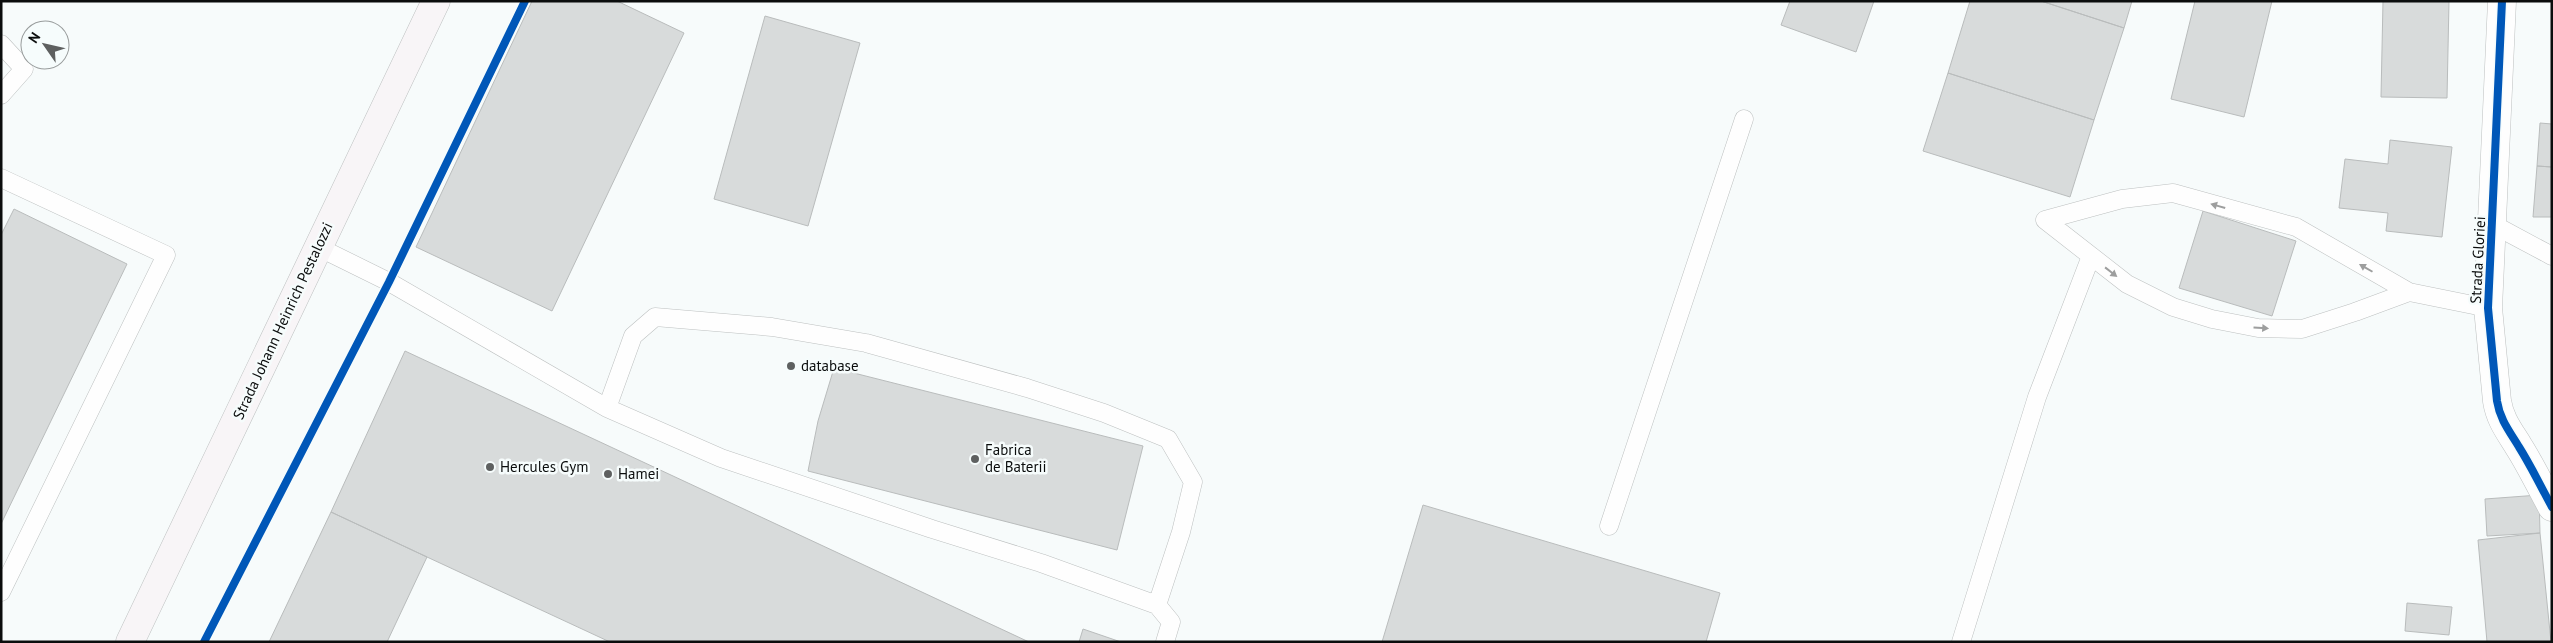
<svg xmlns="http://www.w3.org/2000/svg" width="2553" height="643" font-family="'PT Sans',sans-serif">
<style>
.building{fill:#d8dbdb;stroke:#b9bcbc}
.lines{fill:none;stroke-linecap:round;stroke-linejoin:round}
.lane-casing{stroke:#bdc0c0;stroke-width:19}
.street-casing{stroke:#bdc0c0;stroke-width:29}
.secondary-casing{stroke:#bdc0c0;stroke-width:29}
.lane{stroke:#fefefe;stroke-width:18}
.street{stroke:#fefefe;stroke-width:28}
.secondary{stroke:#f8f5f7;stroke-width:28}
.cycleway-casing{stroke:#f6fcfc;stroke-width:11}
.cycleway{stroke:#0057b8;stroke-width:8}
.oneway{fill:#9d9e9e}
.poi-dot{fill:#5e6060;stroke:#f6fcfc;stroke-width:2}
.labels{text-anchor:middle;stroke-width:5;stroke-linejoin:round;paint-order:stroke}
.street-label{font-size:15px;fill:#0b0d0d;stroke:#f6fcfc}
.poi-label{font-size:15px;fill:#0b0d0d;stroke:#f6fcfc;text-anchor:start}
</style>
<rect width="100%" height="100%" fill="#f7fbfb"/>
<path class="building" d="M532 1H617L684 33 552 311 416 247Z
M1790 1H1874L1856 52 1781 25Z
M1970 1H2041L2124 28 2094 120 1948 73Z
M2041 1H2132L2124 28Z
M2195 1H2272L2244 117 2171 99Z
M2383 1H2449L2447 98 2381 97Z
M765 16 860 43 808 226 714 199Z
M1948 73 2094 120 2070 197 1923 151Z
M2540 123 2552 124V167L2537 166Z
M2390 140 2452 147 2442 237 2386 231 2388 213 2339 208 2345 159 2388 164Z
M2537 166 2552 167V217H2533Z
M14 209 127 264 1 524V235Z
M2203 211 2296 241 2272 316 2179 288Z
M405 351 1029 642H610L427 557 331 512Z
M834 368 1143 446 1117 550 808 471 818 421Z
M2539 495 2540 533 2487 536 2485 499Z
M1423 505 1720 593 1706 642H1382Z
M331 512 427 557 387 642H269Z
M2540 533 2551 642H2487L2478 540Z
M2407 603 2452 607 2449 635 2405 631Z
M1083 629 1121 642H1079Z"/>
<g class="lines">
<g class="lane-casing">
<path id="lane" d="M1 44 24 69 1 95
M1 178 166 255 1 592
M2045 220 2122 199 2173 193 2296 227 2409 292 2488 308
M2045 220 2127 284 2173 307 2212 319 2258 328 2302 329 2355 312 2409 292
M2494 225 2552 256
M318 247 389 282 607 408 721 458 932 529 1041 563 1157 605 1171 622 1165 642
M607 408 633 336 655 317 772 327 866 343 1027 388 1104 413 1168 439 1193 482 1181 532 1157 605
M1609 526 1744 119
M1961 642 2037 397 2091 256"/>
</g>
<g class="street-casing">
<path id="street" d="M2502 1 2488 308 2497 401C2500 420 2510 432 2519 447 2531 466 2541 487 2552 507"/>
</g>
<g class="secondary-casing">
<path id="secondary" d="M130 642 436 1"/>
</g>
<use href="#lane" class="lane"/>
<use href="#street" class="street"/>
<use href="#secondary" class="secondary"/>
<g class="cycleway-casing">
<path id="cycleway" d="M2502 1 2488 308 2497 401C2500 420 2510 432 2519 447 2531 466 2541 487 2552 507
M204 642 389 282 525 1"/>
</g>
<use href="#cycleway" class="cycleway"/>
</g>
<defs><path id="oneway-solid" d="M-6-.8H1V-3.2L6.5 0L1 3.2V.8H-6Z" transform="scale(1.25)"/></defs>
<g class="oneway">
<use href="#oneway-solid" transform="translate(2218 206) rotate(-164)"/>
<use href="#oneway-solid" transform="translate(2366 268) rotate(-150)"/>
<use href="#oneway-solid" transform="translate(2111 272) rotate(38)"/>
<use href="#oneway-solid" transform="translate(2261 328) rotate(4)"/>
</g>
<g class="poi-dot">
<circle cx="791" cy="366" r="5"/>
<circle cx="975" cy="459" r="5"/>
<circle cx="490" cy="467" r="5"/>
<circle cx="608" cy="474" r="5"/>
</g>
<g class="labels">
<g class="street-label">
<text transform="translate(2478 260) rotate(-87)" y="5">Strada Gloriei</text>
<text transform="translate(283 321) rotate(-65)" y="5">Strada Johann Heinrich Pestalozzi</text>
</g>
<g class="poi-label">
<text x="801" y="371">database</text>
<text x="985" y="455">Fabrica<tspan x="985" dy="17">de Baterii</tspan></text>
<text x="500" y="472">Hercules Gym</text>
<text x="618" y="479">Hamei</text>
</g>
</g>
<rect width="2553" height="643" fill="none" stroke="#0b0d0d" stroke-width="5"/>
<g transform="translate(45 45) rotate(304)"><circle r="24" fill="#f6fcfc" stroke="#989c9c"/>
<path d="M0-4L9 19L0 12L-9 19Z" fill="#5e6060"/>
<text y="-8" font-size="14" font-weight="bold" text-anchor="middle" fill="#0b0d0d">N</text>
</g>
</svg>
